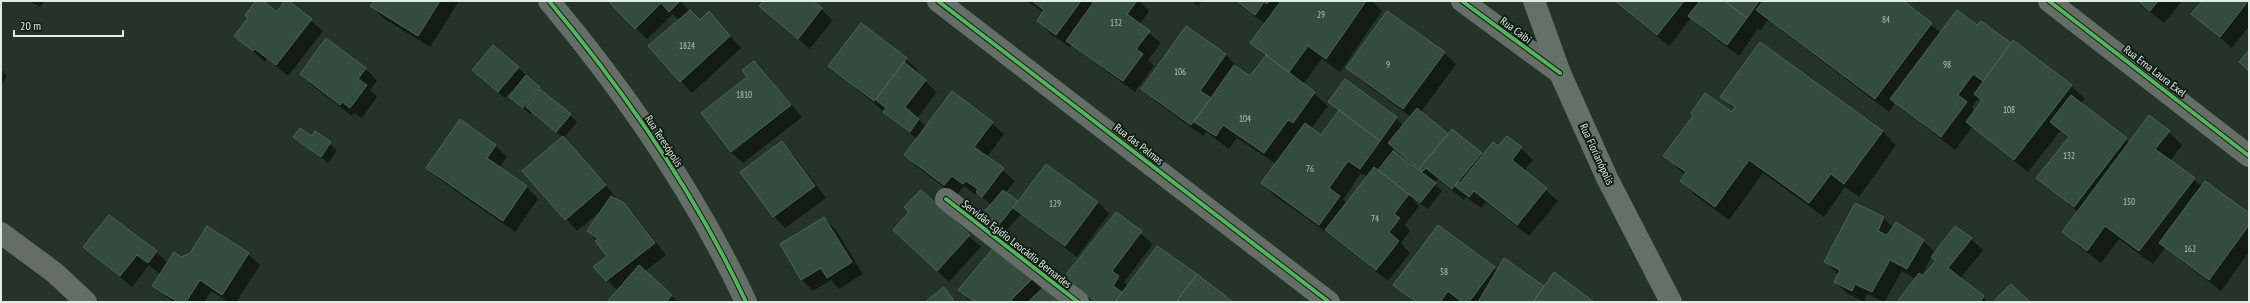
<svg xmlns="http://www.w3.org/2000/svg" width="2250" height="303" font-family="'PT Sans Narrow',sans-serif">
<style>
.shadow{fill:#0007;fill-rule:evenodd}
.building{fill:#324c3e;stroke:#536157}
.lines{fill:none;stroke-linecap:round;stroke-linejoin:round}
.minor{stroke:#656d67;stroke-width:22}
.secondary{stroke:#657069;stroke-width:22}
.cycleway-casing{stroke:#121e15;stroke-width:6}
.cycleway{stroke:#56b35d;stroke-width:4}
.labels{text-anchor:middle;stroke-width:4;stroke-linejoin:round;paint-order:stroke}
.number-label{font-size:9px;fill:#b2c6b8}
.street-label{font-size:11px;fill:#ddeee1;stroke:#121e15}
</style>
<rect width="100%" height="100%" fill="#243429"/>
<path class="shadow" d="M29 1H44L41 7Z
M258 1H261L277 13 287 1 323 31 288 76 267 59 265 62 235 36 249 18Z
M375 1H459L430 47 383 18 372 6Z
M609 1H680L700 21 709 13 741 48 692 93 681 81 679 21 673 14 647 39Z
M765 1H812L833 20 810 49 760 6Z
M1026 1H1139L1149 11 1139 25 1161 43 1148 60 1154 66 1135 92 1072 45 1070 47 1051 34 1038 21 1044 12Z
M1192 1H1202L1198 6Z
M1234 1H1372L1382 11 1340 72 1322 59 1303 84 1328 106 1311 129 1321 136 1339 111 1330 101 1396 118 1404 126 1411 117 1359 79 1348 68 1444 53 1456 64 1421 112 1448 135 1484 155 1498 148H1521L1533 160 1524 171 1558 201 1529 236 1486 202 1481 208 1466 197 1464 200 1438 179 1434 183 1442 191 1428 209 1412 199 1419 206 1405 225 1410 231 1401 243 1410 253 1388 281 1333 237 1275 196 1262 183 1276 164 1237 138 1229 149 1206 132 1203 136 1154 100 1142 89 1225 54 1237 66 1236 67 1251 78 1266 57 1252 42 1265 24ZM1394 148 1417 168 1416 170 1392 151ZM1361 173 1367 177 1347 204 1343 200Z
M1614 1H1901L1941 33 1977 27 2071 86 2085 99 2081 103 2130 142 2169 132 2182 145 2170 161 2202 186 2249 214V252L2221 291 2165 248 2153 264 2119 239 2101 263 2077 245 2063 232 2078 212 2038 178 2069 138 2060 131 2028 172 1972 127 1955 150 1895 103 1889 112 1768 20 1760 31 1758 29 1739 56 1701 27 1691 18 1669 46ZM1979 98 1983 102 1975 111 1972 107Z
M2136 1H2182L2164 23Z
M2204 1H2249V26L2232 48 2193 14Z
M326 40 366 69 377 81 370 90 377 97 362 118 354 113 352 116 313 86 301 74Z
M494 46 526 75 505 98 480 77Z
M906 59 918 70 916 73 937 92 917 118 926 127 992 123 1004 134 987 157 1015 181 1005 193 1018 203 1047 165 1098 202 1109 214 1077 257 1021 214 1005 232 991 221V205L977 192 975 195 964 186 956 196 917 167 906 155 917 139 829 66Z
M754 62 802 117 743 163 731 152 703 113 749 77Z
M1 69 7 76 1 86Z
M527 77 577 122 564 138 616 197 614 199 623 204 635 216 666 255 644 272 678 302H608L618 291 607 280 608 256 588 231 603 209 577 231 524 171 563 137 532 112 530 114 510 97Z
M1722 97 1882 131 1896 145 1859 197 1845 187 1824 217 1763 173 1729 220 1695 195 1681 181 1685 175 1665 156 1732 114 1735 110Z
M316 133 337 150 328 163 295 137 312 138Z
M782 142 793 154 826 198 785 228 774 216Z
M495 145 507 157 499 168 527 187 538 199 515 232 439 179 427 168Z
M1855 204 1884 218 1893 228 1923 241 1936 253 1971 239 1983 250 1960 279 1988 302H1898L1916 279 1902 271 1884 302 1867 294 1864 302 1847 293 1835 282 1839 275 1825 262ZM1932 256 1937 260 1924 278 1921 276Z
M910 212 969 236 981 247 949 282 894 230Z
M1116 213 1153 244 1124 282 1128 286 1232 302H1095L1065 277Z
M824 218 836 230 863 274 839 289 831 280 813 291 801 279Z
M84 247 156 252 168 263 181 258 248 254 260 265 236 302H228L211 291 204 302H173L154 286 161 275 149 265 132 287Z
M1494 268 1497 271 1544 288 1593 302H1414L1395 285Z
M1032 279 1043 290 1061 302H972L960 290Z"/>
<path class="building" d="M256 1H263L277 12 285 1H289L312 19 276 65 255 49 253 51 234 36 248 18 245 15Z
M374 1H440L418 36 370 6Z
M608 1H680L669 12 661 3 635 29Z
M764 1H814L822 8 798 39 759 6Z
M1032 1H1081L1056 35 1037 21 1044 10Z
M1091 1H1137L1127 14 1150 31 1136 49 1143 54 1123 81 1066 41 1093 3Z
M1236 1H1269L1267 4 1264 2 1255 15Z
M1281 1H1366L1326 59 1308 46 1289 72 1250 43Z
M1615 1H1684L1657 35Z
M1700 1H1725L1747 18 1727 45 1688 16Z
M1725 1H1759L1747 18Z
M1763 1H1903L1932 23 1875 99 1756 10Z
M2138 1H2158L2150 11Z
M2202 1H2248L2220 37 2191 14Z
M690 10 700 20 709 11 730 36 680 82 648 46Z
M1957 10 1977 25 1981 21 2011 43 1983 81 1973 74 1958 95 1967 102 1941 137 1890 99Z
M1387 11 1445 52 1403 109 1346 68Z
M861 23 907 58 874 101 828 66Z
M1186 26 1226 54 1200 91 1211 98 1191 125 1141 89Z
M326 38 366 68 358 79 367 85 350 108 342 102 340 105 300 74Z
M2013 40 2072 85 2014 160 1966 122 1982 100 1974 94Z
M1760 42 1883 131 1844 184 1831 174 1809 203 1749 160 1715 207 1680 181 1686 172 1663 156 1693 116 1691 113 1705 93 1732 112 1735 107 1720 97Z
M493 45 519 67 498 92 472 70Z
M2249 50V71L2239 62Z
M1266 55 1315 92 1293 123 1288 120 1264 153 1223 125 1216 136 1194 122 1234 65 1250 76Z
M754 61 791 105 731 152 701 113 747 77 742 70Z
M904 62 926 80 905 107 919 119 910 132 883 112 886 108 876 100Z
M526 75 540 87 523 108 509 97Z
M1345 79 1397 117 1380 141 1328 102Z
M540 89 571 114 556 132 526 107Z
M952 91 993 122 974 147 1004 168 982 197 976 192 978 189 966 181 963 184 952 176 944 185 904 155Z
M2071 95 2127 138 2074 207 2036 178 2069 137 2050 122Z
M1417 108 1448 134 1419 169 1388 143Z
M1339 110 1380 141 1360 169 1348 161 1329 188 1340 196 1319 225 1261 183 1305 123 1321 135Z
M2149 115 2170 131 2155 149 2195 178 2139 251 2105 226 2087 251 2062 232Z
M460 119 496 145 487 158 527 186 503 221 426 168Z
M300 128 312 136 315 131 331 142 321 157 293 137Z
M1452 129 1482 153 1452 189 1426 168 1422 172 1419 169Z
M563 136 606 185 565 220 522 171Z
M1507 136 1522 147 1512 160 1547 188 1517 225 1474 191 1469 197 1455 186 1458 181 1460 183 1493 142 1498 146Z
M782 141 815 186 773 217 740 172Z
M1393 151 1436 183 1420 203 1378 170Z
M1046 164 1098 202 1065 246 1013 208Z
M1374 167 1409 194 1394 214 1400 218 1389 232 1399 241 1376 270 1325 230Z
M2205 181 2249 213V225L2209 280 2159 243Z
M921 190 970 235 937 271 893 230 909 212 904 207Z
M1003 190 1018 201 998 226 982 214Z
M611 196 624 203 655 243 606 281 593 267 607 256 595 241 598 239 587 231Z
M1855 203 1884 217 1878 231 1887 235 1896 222 1924 240 1907 269 1890 260 1872 292 1855 284 1852 291 1834 282 1840 270 1824 262Z
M1116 212 1142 231 1112 271 1119 276 1113 286 1122 292 1115 302H1096L1064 277Z
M109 215 157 251 148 263 137 255 120 276 83 247Z
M824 217 852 262 827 278 821 268 801 280 780 244Z
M1438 225 1495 267 1469 302H1462L1448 291 1440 302H1416L1393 285Z
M207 226 249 253 222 295 200 280 186 302H178L152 286 174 252 181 257 190 253Z
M1955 226 1972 238 1948 268 1984 296 1980 302H1897L1919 273 1923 276 1936 260 1931 257Z
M995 246 1033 278 1011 300 1014 302H975L958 290Z
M1157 246 1197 274 1176 302H1115Z
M1504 258 1544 286 1533 302H1478Z
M639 265 672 295 666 302H607Z
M1554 272 1594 302H1533Z
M1197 274 1233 302H1176Z
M2011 284 2030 302H1993Z
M1046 285 1062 302H1028Z
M944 287 955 302H925Z"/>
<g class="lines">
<path class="minor" d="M549 1C626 93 695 193 746 302
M938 1 1329 302
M1462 1 1560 73
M2049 1 2249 156
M946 199 1078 302
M1 233 55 273 86 302"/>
<path class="secondary" d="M1534 1 1560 73 1607 178 1671 302"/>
<g class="cycleway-casing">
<path id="cycleway" d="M549 1C626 93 695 193 746 302
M938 1 1329 302
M1462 1 1560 73
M2049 1 2249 156
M946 199 1078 302"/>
</g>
<use href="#cycleway" class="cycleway"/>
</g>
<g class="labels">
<g class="number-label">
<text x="1321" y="18">29</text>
<text x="1886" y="23">84</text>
<text x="1116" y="26">132</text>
<text x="687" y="49">1824</text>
<text x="1388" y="68">9</text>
<text x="1947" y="68">98</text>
<text x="1180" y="75">106</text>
<text x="744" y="98">1810</text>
<text x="2009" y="113">108</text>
<text x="1245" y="122">104</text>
<text x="2069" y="159">132</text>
<text x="1310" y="172">76</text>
<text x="2129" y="205">150</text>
<text x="1055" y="207">129</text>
<text x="1375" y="222">74</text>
<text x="2190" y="252">162</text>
<text x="1444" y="275">58</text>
</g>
<g class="street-label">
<text transform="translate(1516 30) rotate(37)" y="4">Rua Caibi</text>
<text transform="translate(2155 71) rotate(38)" y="4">Rua Erna Laura Exel</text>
<text transform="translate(664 141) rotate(57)" y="4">Rua Teresópolis</text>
<text transform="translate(1139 144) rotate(38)" y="4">Rua das Palmas</text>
<text transform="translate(1597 154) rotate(65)" y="4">Rua Florianópolis</text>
<text transform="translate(1017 244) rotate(38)" y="4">Servidão Egídio Leocádio Bernardes</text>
</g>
</g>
<rect width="2250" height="303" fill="none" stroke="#ddeee1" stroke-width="4"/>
<path d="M14 30v6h109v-6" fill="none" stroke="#ddeee1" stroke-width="2"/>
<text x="20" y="30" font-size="12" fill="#ddeee1" stroke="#121e15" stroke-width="3" paint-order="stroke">20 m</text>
</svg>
